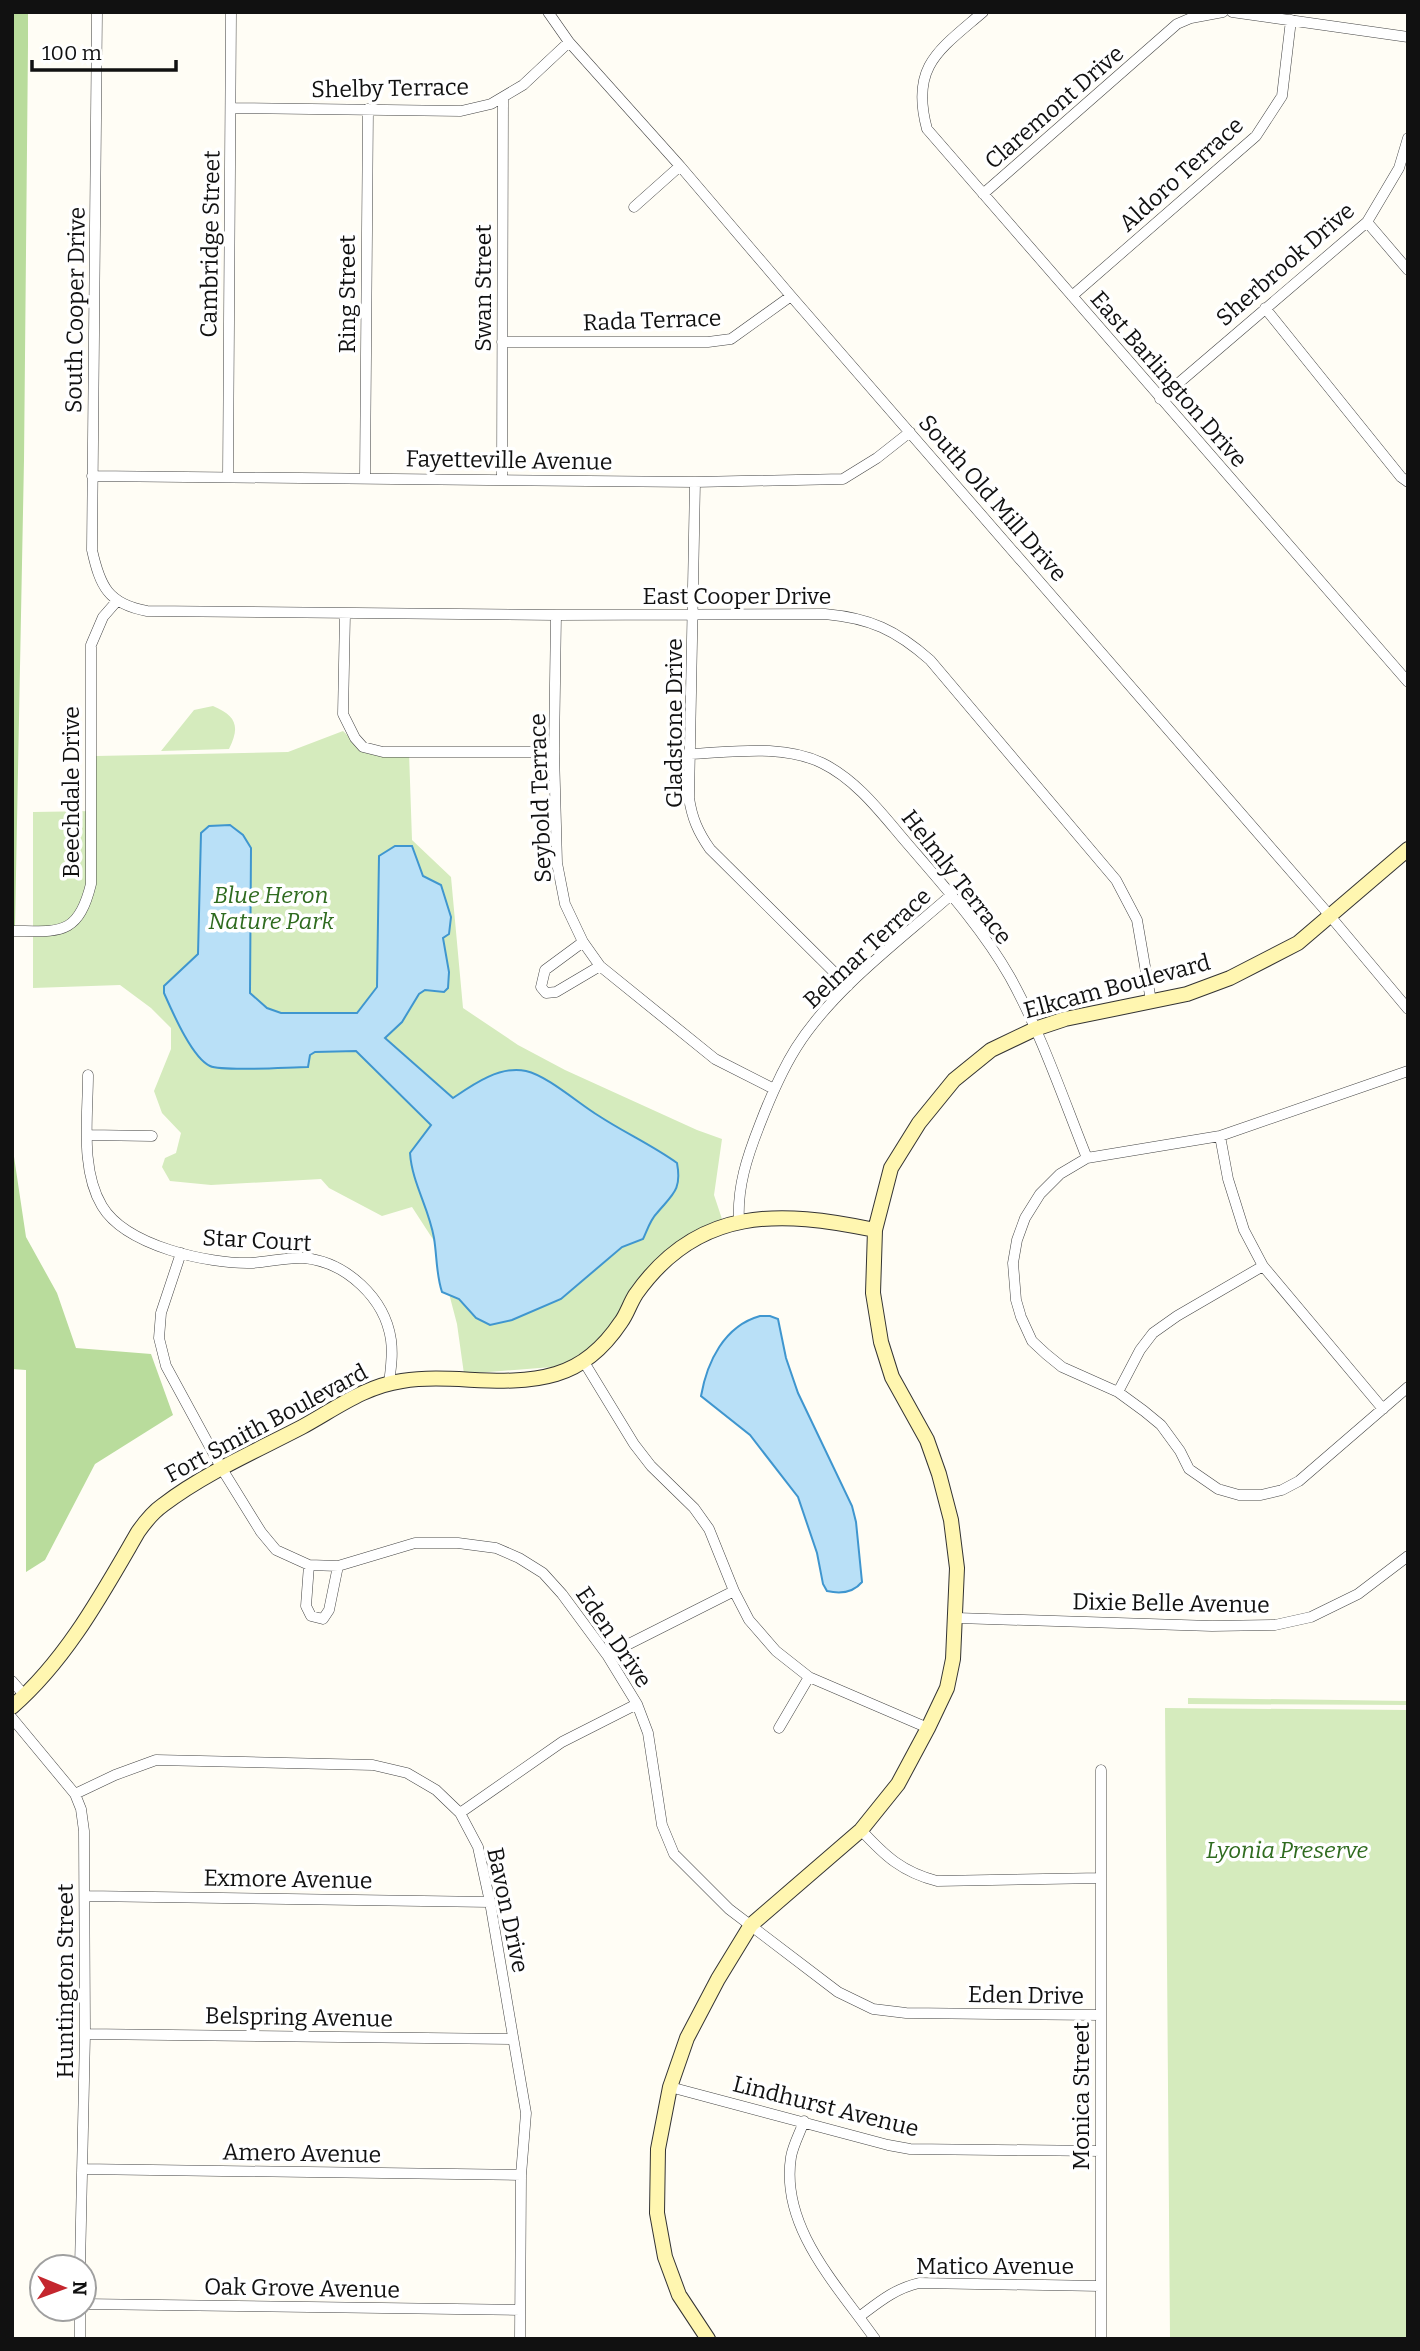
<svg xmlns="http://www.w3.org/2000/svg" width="1420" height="2351" font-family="Bitter,serif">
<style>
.green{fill:#d5ebbd}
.forest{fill:#b9dc9c}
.water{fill:#b9e0f7;stroke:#3f96cf;stroke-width:2}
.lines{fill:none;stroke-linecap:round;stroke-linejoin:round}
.street-casing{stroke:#444;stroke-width:11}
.secondary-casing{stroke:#333;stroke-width:16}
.street{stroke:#fff;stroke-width:10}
.secondary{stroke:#fff6b0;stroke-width:14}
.labels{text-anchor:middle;stroke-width:7;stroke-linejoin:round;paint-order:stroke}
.street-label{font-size:23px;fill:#111;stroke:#fff}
.park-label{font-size:23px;font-style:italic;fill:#2f6b1f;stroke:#fff}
</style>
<rect width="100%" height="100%" fill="#fffdf5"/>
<path class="green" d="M213 706C237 716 240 727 229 749L161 751 194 710Z
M343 731 363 750 409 752 412 840 451 877 463 1008 518 1045 565 1070 697 1130 722 1139 714 1195 722 1219 695 1232 651 1264 611 1328 586 1353 565 1366 464 1374 457 1324 436 1244 412 1207 382 1216 329 1188 321 1179 211 1185 170 1181 162 1167 165 1158 176 1153 181 1133 162 1113 154 1091 171 1049V1028L151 1008 120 985 33 988V812L95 811 96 756 288 752Z
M1188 1698 1408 1701V1705L1188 1704Z
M1165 1708 1408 1710V2339H1170Z"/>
<path class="forest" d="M12 12H28V45L24 460 15 926H12Z
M12 936H14L13 1150 26 1237 57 1293 76 1348 151 1354 173 1415 95 1464 45 1560 26 1572V1370L12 1369Z"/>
<path class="water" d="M230 825 243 835 251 848 250 993 267 1008 281 1013H357L377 987 379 856 395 846H412L423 876 441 885 451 917 449 934 443 938 449 972 448 988 444 992 425 990 419 994 402 1022 385 1038 453 1098C472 1085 500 1065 526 1071 548 1076 579 1104 599 1116 625 1133 652 1145 677 1163 682 1190 673 1194 657 1213 650 1220 647 1231 643 1239L622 1247 561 1299 512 1320 490 1325 476 1318 459 1299 442 1292C436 1274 437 1256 434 1238 429 1208 412 1183 410 1153L431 1125 356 1051 315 1052 310 1055 308 1067C290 1067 223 1072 210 1066 192 1058 172 1011 164 993V986L198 954 201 833 209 826Z
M760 1316H770L778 1319 786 1358 798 1393 852 1506 856 1522 862 1582C853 1593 840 1594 827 1591L823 1584 817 1553 798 1497 750 1435 701 1396C707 1362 724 1326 760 1316Z"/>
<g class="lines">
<g class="street-casing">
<path id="street" d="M97 12 92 550C100 586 108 604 147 611L556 615 825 614C870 618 896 630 930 660L1116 880 1137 920 1151 1001
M548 12 569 42 680 166 791 296 1325 910 1408 1009
M983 12C939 50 910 66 927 129L1408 682
M1232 12 1408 37
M231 108 461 111 491 104 523 85 569 42
M983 194 1177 24 1191 18 1223 12
M634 207 680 166
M1367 222 1408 270
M1072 296 1256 136 1282 96 1291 20
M1265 308 1401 477 1408 482
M502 342H708L731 339 791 296
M1160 399 1367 222 1399 168 1408 138
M92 476 695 482 843 479 877 458 910 432
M228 477 231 12
M365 478 368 109
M502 479 503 98
M695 482 689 798C692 818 698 832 710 849L848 986
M345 614 343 714 355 738 363 747 383 752H554
M556 615 554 752 557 863 565 904 583 942 600 966 715 1059 774 1089
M691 754C734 752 783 744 822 763 857 780 882 814 906 842 943 885 982 928 1010 977 1041 1033 1063 1098 1087 1158
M12 931C59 931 78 937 91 884V645L103 617 117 601
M583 942 545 970 541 987 546 993 556 992 600 966
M1408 1071 1220 1136 1087 1158 1060 1174 1040 1194 1025 1218 1017 1240 1013 1263 1016 1300 1021 1317 1032 1341 1046 1354 1062 1367 1118 1392 1144 1411 1161 1425 1180 1451 1189 1469 1218 1489 1239 1495H1261L1282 1490 1299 1481 1408 1387
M88 1075C88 1117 80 1169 102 1206 126 1246 208 1264 251 1263 269 1262 286 1257 304 1258 346 1262 385 1298 391 1340 393 1355 391 1368 389 1383
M88 1135 152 1136
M1220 1136 1228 1179 1244 1230 1263 1266 1383 1409
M739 1222C737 1187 747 1157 760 1124 770 1098 781 1072 796 1048 833 989 899 941 951 895
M181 1253 161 1313 159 1338 166 1366 222 1469 261 1532 276 1550 309 1565 338 1566 415 1543H458L496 1548 519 1558 543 1573 562 1594 607 1655 637 1704 648 1733 662 1825 674 1854 729 1909 838 1992 873 2009 906 2013 1101 2015
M584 1362 634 1444 651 1466 694 1508 709 1529 734 1591 749 1620 776 1651 809 1677 928 1728
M1118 1392 1140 1350 1153 1333 1177 1316 1263 1266
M309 1565 306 1606 311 1616 323 1619 329 1610 338 1566
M957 1618 1212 1626 1275 1625 1311 1617 1358 1594 1408 1556
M607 1655 734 1591
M12 1681 25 1696
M12 1718 75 1794 81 1809 84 1831 85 2034 80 2267
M779 1728 809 1677
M75 1794 115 1775 156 1760 373 1765 407 1773 436 1790 460 1813 478 1847 490 1902 526 2113 521 2175 520 2339
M460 1813 562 1742 637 1704
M861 1830C885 1856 902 1872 937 1881L1101 1878
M86 1896 490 1902
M85 2034 513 2039
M670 2087 888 2145 910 2149 1101 2151
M804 2121C800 2133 793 2145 791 2157 780 2227 837 2285 875 2339
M82 2169 521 2175
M84 2304 520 2310
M859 2317C879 2302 894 2289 919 2283L1100 2286
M80 2339V2309
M1101 2339V1770"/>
</g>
<g class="secondary-casing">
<path id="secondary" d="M12 1707C67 1659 102 1594 138 1532 145 1522 153 1512 163 1505 205 1473 256 1451 302 1427 335 1409 365 1386 402 1381 453 1373 506 1389 556 1374 583 1366 605 1346 621 1322 627 1314 630 1303 636 1294 698 1206 780 1210 875 1230
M708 2339 679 2295 665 2257 657 2213 658 2149 670 2087 687 2038 718 1979 751 1925 861 1830 898 1784 928 1728 947 1688 953 1659 957 1568 951 1520 939 1474 927 1440 892 1377 881 1342 873 1293 875 1230 891 1168 919 1123 954 1080 991 1050 1035 1029 1065 1019 1187 994 1230 978 1298 943 1408 849"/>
</g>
<use href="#street" class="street"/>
<use href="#secondary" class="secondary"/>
</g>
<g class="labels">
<g class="street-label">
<text transform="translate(390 88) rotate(-1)" y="8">Shelby Terrace</text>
<text transform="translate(1054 107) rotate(-41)" y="8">Claremont Drive</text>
<text transform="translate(1181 174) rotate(-42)" y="8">Aldoro Terrace</text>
<text transform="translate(210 244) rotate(-89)" y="8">Cambridge Street</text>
<text transform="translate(1285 264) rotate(-41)" y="8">Sherbrook Drive</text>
<text transform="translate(483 288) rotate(-90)" y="8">Swan Street</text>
<text transform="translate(347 294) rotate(-90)" y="8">Ring Street</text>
<text transform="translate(75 310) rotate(-89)" y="8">South Cooper Drive</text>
<text transform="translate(652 320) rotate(-2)" y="8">Rada Terrace</text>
<text transform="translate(1169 379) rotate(49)" y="8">East Barlington Drive</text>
<text transform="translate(509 460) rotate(1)" y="8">Fayetteville Avenue</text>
<text transform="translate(993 498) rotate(49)" y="8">South Old Mill Drive</text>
<text x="737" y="604">East Cooper Drive</text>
<text transform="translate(674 723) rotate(-90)" y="8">Gladstone Drive</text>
<text transform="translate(71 792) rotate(-90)" y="8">Beechdale Drive</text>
<text transform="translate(540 798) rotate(-92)" y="8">Seybold Terrace</text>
<text transform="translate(957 877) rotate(52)" y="8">Helmly Terrace</text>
<text transform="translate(867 948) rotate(-43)" y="8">Belmar Terrace</text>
<text transform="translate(1117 986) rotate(-15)" y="8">Elkcam Boulevard</text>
<text transform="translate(257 1240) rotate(3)" y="8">Star Court</text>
<text transform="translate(266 1423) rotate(-28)" y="8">Fort Smith Boulevard</text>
<text transform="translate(1171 1603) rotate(1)" y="8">Dixie Belle Avenue</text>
<text transform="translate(614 1637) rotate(56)" y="8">Eden Drive</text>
<text transform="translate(288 1879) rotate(1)" y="8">Exmore Avenue</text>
<text transform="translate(508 1910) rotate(78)" y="8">Bavon Drive</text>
<text transform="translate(65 1981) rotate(-90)" y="8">Huntington Street</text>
<text transform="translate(1026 1995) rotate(1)" y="8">Eden Drive</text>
<text transform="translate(299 2017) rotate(1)" y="8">Belspring Avenue</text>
<text transform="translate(1081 2096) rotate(-90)" y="8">Monica Street</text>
<text transform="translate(826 2106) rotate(14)" y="8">Lindhurst Avenue</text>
<text transform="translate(302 2153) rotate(1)" y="8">Amero Avenue</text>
<text x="995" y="2274">Matico Avenue</text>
<text transform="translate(302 2288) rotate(1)" y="8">Oak Grove Avenue</text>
</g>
<g class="park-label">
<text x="271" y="903">Blue Heron<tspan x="271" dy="26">Nature Park</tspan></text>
<text x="1287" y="1858">Lyonia Preserve</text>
</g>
</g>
<rect width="1420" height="2351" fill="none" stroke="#111111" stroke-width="28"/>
<g transform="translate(63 2288) rotate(91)"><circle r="33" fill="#ffffff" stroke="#a0a0a0" stroke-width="2"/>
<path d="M0-5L12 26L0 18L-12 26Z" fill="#c4262e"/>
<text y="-10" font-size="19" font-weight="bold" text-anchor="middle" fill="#111111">N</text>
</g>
<path d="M32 60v10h144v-10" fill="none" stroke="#111111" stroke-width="3.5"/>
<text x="42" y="60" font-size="21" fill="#111111" stroke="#ffffff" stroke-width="5" paint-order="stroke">100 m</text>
</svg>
